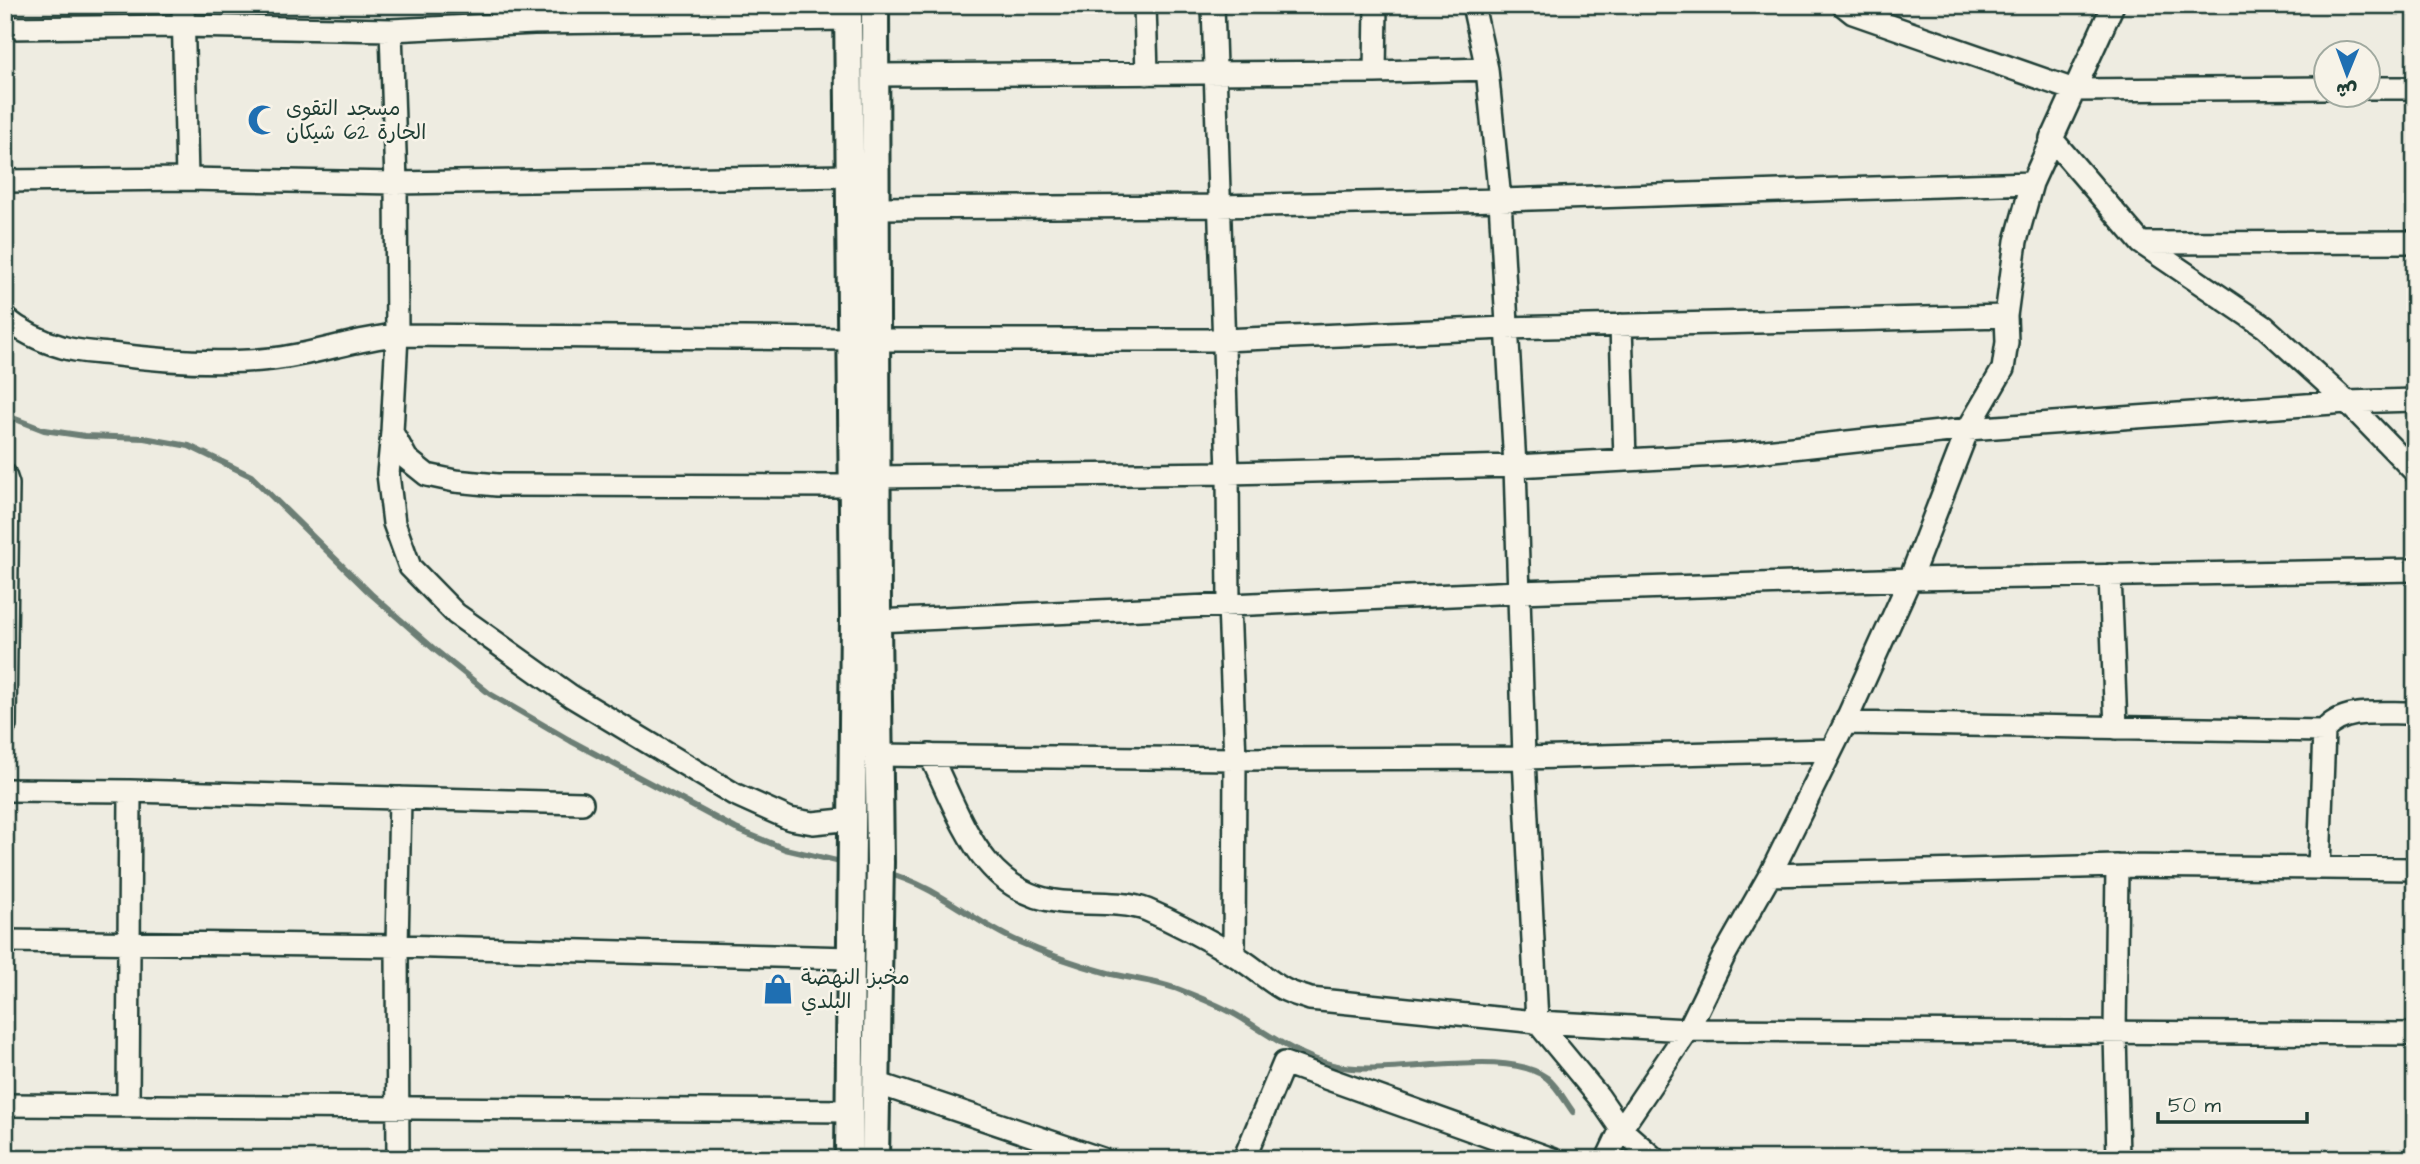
<svg xmlns="http://www.w3.org/2000/svg" width="2420" height="1164" font-family="'Architects Daughter','Playpen Sans Arabic',sans-serif">
<style>
.lines{fill:none;stroke-linecap:round;stroke-linejoin:round}
.stream{stroke:#6c7e74;stroke-width:6}
.minor-casing{stroke:#1f3d34;stroke-width:26}
.major-casing{stroke:#1f3d34;stroke-width:32}
.minor{stroke:#f7f3e8;stroke-width:21}
.major{stroke:#f7f3e8;stroke-width:26}
.labels{text-anchor:middle;stroke-width:5;stroke-linejoin:round;paint-order:stroke}
.poi-label{font-size:21px;fill:#1f3d34;stroke:#f7f3e8;text-anchor:start}
</style>
<rect width="100%" height="100%" fill="#eeece1"/>
<filter id="ink" filterUnits="userSpaceOnUse"><feTurbulence type="fractalNoise" baseFrequency=".0143" numOctaves="2"/><feDisplacementMap in="SourceGraphic" scale="14" xChannelSelector="R" yChannelSelector="G"/><feConvolveMatrix kernelMatrix="1 2 1 2 8 2 1 2 1" color-interpolation-filters="sRGB"/></filter>
<g filter="url(#ink)">
<g class="lines">
<path class="stream" d="M5 415 44 430 85 436 144 438 189 446 251 476 371 594 434 649 490 694 571 741 736 829 785 849 845 863
M886 873C936 885 971 921 1017 941 1046 954 1078 965 1108 973 1131 979 1157 981 1180 990 1201 998 1224 1007 1243 1019 1272 1037 1298 1056 1332 1065 1390 1079 1504 1045 1547 1078 1557 1086 1565 1101 1573 1112"/>
<g class="minor-casing">
<path id="minor" d="M183 5 187 179
M1145 5 1147 74
M1213 5 1228 473 1229 605 1235 759 1234 954
M1473 5 1487 69 1500 200 1515 466 1524 758 1537 1022 1688 1030 2415 1034
M1843 5 1853 13 2074 90 2326 88
M5 28 183 26 391 30 534 23 848 19
M391 30 396 183 397 335 392 432 407 459 427 475 455 481 497 485 852 486
M1375 72 1376 5
M876 75 1375 72 1487 69
M2368 88H2415
M2051 138 2141 243 2265 327 2347 402 2415 472
M5 181 187 179 396 183 849 176
M876 208 1218 206 1500 200 2032 183
M2141 243 2415 242
M5 318C22 332 41 341 62 347 77 352 94 352 110 354 163 361 217 365 271 359 314 355 353 339 397 335L852 339
M1621 325 1625 460
M876 340H1223L1506 328 2006 316
M392 432 388 474 394 523 410 567 456 614 571 696 734 794 790 819 813 823 853 819
M5 475 8 484 5 725
M876 477 1228 473 1515 466 1737 454 1968 429 2347 402 2415 400
M2110 575 2116 728
M877 621 1519 592 1910 579 2415 570
M1845 723 2324 731
M878 755 1235 759 1524 758 1830 750
M930 755C961 817 981 894 1062 902 1086 904 1125 901 1147 910 1175 922 1205 938 1232 954 1251 964 1266 980 1285 990 1293 994 1302 996 1310 999L1537 1022 1599 1097 1621 1129 1655 1159
M5 790 130 791 582 803
M2117 866 2115 1033 2118 1159
M2319 868 2324 731C2343 706 2386 714 2415 713
M1770 875 2117 866 2415 869
M5 941 397 946 851 958
M876 1083 1102 1159
M128 1104 130 791
M5 1105 850 1111
M398 1159 397 946 400 798
M1244 1159 1284 1063 1552 1159
M1607 1159 1621 1129 1688 1030 1724 956 1770 875 1845 723 1910 579 1968 429 2003 369 2007 342 2006 316 2016 241 2032 183 2113 5"/>
</g>
<g class="major-casing">
<path id="major" d="M848 5 854 614 849 1159
M875 5 877 621 880 862 875 1159"/>
</g>
<use href="#minor" class="minor"/>
<use href="#major" class="major"/>
</g>
</g>
<defs>
<g id="mosque-bare" transform="scale(2.415)"><path d="M3.5-4.9A6 6 0 1 0 3.5 4.9A5 5 0 1 1 3.5-4.9Z" fill="#1f6fb2" stroke="#f7f3e8" stroke-width="2.5" paint-order="stroke"/></g>
<g id="shop-bare" transform="scale(2.415)"><path d="M-5-2.5h2.3a2.7 3.5 0 0 1 5.4 0H5L5.5 6h-11ZM-1.5-2.5h3a1.5 2.3 0 0 0-3 0Z" fill="#1f6fb2" stroke="#f7f3e8" stroke-width="2.5" paint-order="stroke"/></g>
</defs>
<g fill-rule="evenodd">
<use href="#mosque-bare" x="263" y="120"/>
<use href="#shop-bare" x="778" y="989"/>
</g>
<g class="labels">
<g class="poi-label">
<text x="286" y="115">مسجد التقوى<tspan x="286" dy="24">الحارة 62 شيكان</tspan></text>
<text x="801" y="984">مخبز النهضة<tspan x="801" dy="24">البلدي</tspan></text>
</g>
</g>
<rect width="2420" height="1164" fill="none" stroke="#f7f3e8" stroke-width="28"/>
<rect x="14" y="14" width="2392" height="1136" fill="none" stroke="#1f3d34" stroke-width="2.5" filter="url(#ink)"/>
<g transform="translate(2347 74) rotate(181)"><circle r="33" fill="#f7f3e8" stroke="#a1aaa0" stroke-width="2"/>
<path d="M0-5L12 26L0 18L-12 26Z" fill="#1f6fb2"/>
<text y="-10" font-size="19" font-weight="bold" text-anchor="middle" fill="#1f3d34">ش</text>
</g>
<path d="M2158 1112v10h149v-10" fill="none" stroke="#1f3d34" stroke-width="3.5"/>
<text x="2168" y="1112" font-size="21" fill="#1f3d34" stroke="#f7f3e8" stroke-width="5" paint-order="stroke">50 m</text>
</svg>
